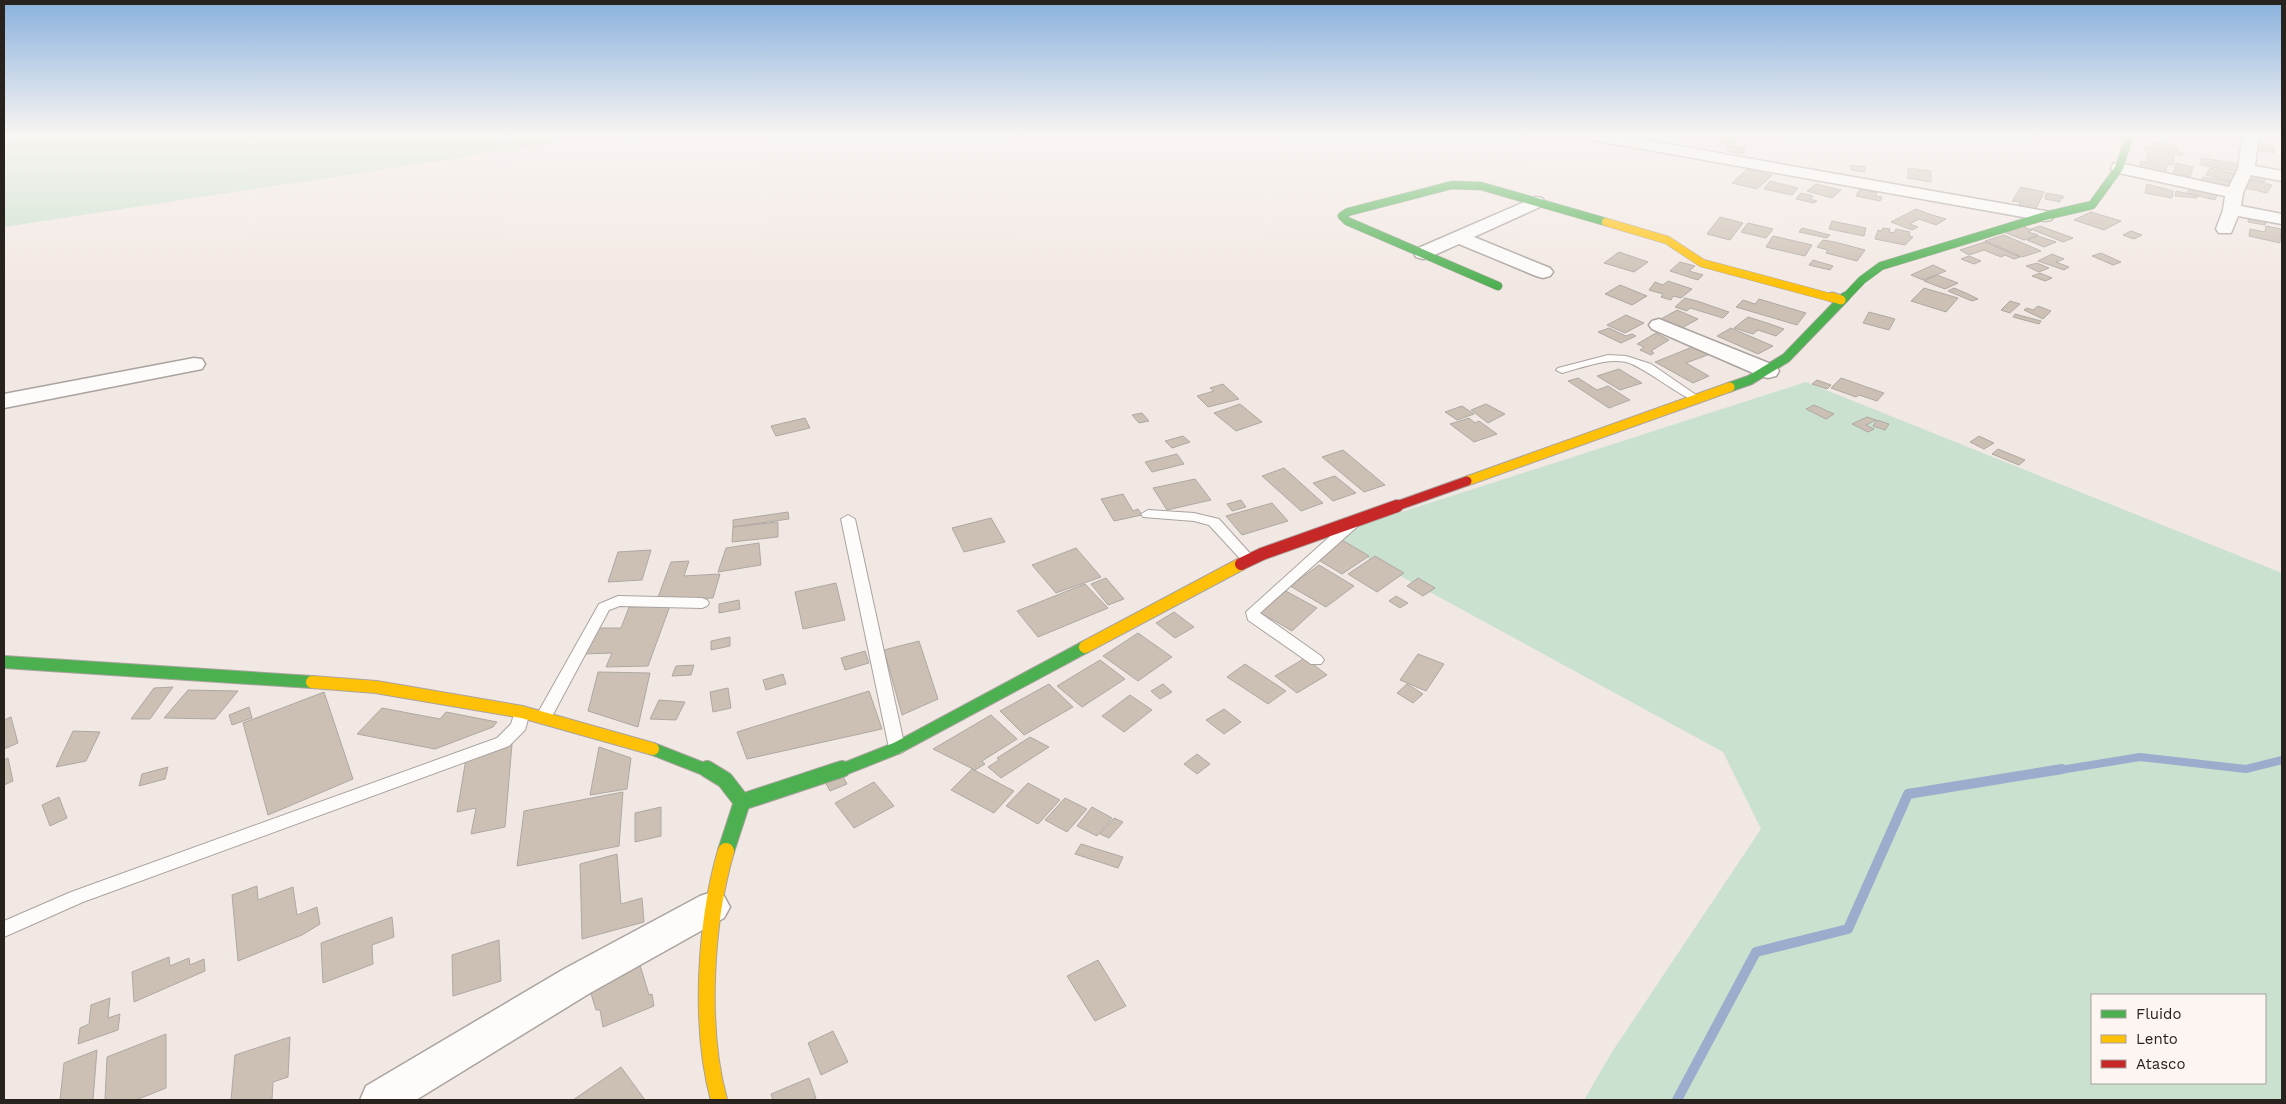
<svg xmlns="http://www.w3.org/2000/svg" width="2286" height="1104" font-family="'Work Sans',sans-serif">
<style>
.green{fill:#cbe1cf;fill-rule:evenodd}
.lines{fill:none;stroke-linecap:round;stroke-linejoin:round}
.stream-far1{stroke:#9baccd;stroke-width:8}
.stream{stroke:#9baccd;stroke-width:10}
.building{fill:#ccc0b4;stroke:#aea8a3}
.lane-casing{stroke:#aaa39f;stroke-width:2}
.street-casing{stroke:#aaa39f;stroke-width:3}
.fast-far3-casing{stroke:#aaa39f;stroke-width:9}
.fast-far2-casing{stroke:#aaa39f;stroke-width:11}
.fast-far1-casing{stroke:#aaa39f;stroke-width:14}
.fast-casing{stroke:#aaa39f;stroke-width:18}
.slow-far3-casing{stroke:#aaa39f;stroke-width:9}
.slow-far2-casing{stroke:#aaa39f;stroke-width:11}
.slow-far1-casing{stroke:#aaa39f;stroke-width:14}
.slow-casing{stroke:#aaa39f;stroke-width:18}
.jam-far1-casing{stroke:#aaa39f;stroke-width:11}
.jam-casing{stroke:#aaa39f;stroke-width:14}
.lane{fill:#fdfcfb;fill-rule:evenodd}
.street{fill:#fdfcfb;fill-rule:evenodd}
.fast-far3{stroke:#4caf50;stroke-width:8}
.fast-far2{stroke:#4caf50;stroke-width:9}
.fast-far1{stroke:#4caf50;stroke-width:12}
.fast{stroke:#4caf50;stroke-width:16}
.slow-far3{stroke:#ffc107;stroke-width:8}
.slow-far2{stroke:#ffc107;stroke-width:9}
.slow-far1{stroke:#ffc107;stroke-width:12}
.slow{stroke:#ffc107;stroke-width:16}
.jam-far1{stroke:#c62828;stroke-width:9}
.jam{stroke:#c62828;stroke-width:12}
</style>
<rect width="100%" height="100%" fill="#f2e8e3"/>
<path class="green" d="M4 134H718L630 142 595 137 4 227Z
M1806 382 2282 573V1100H1584L1612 1052 1761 829 1723 752 1327 536ZM2092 995H2265V1083H2092Z"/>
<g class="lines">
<path class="stream-far1" d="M2054 771 2140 757 2246 769 2282 760"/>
<path class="stream" d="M1677 1100 1756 952 1848 929 1908 794 2062 769"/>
</g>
<path class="building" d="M1715 134H1736L1732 144 1713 141Z
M2153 142 2177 146V152L2183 153V156L2145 149V146L2153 147Z
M2251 142 2274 146 2275 153 2252 149Z
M1729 145 1745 148 1743 154 1727 151Z
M2148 152 2174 156 2173 165 2146 160Z
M2201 158 2239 164 2240 172 2201 165Z
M2141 161 2167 166 2165 177 2138 172Z
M2176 163 2193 167 2190 177 2173 174Z
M1851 165 1865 167V172L1851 170Z
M1908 168 1931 171V182L1908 178Z
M2210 168 2237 174 2234 182 2206 175Z
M1747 169 1772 175 1757 189 1732 183Z
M2251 175 2266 178 2264 182 2249 179Z
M2203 177 2231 182 2230 187 2201 182Z
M2246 179 2272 185 2267 193 2241 187Z
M1770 181 1798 188 1792 195 1764 189Z
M1816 184 1841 190 1832 198 1807 191Z
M2147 184 2173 191 2172 198 2145 193Z
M2192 186 2219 192 2215 200 2187 193Z
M2021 187 2044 192 2036 209 2019 205 2020 202 2012 201Z
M1860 189 1877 193 1875 196 1882 197 1880 201 1856 196Z
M2176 191 2198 196 2197 198 2175 196Z
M1801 193 1813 196 1810 199 1817 201 1814 203 1796 199Z
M2046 193 2063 196V199L2060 198V202L2045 199Z
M1916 209 1929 214 1946 219 1936 225 1919 219 1910 224 1918 227 1912 230 1891 222Z
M2091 212 2121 221 2104 230 2074 220Z
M2249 214 2266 218 2265 225 2248 222Z
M1720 217 1743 223 1730 240 1707 234Z
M1832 221 1866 228 1864 236 1829 229Z
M1748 223 1773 229 1766 238 1741 232Z
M2021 226 2032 230 2028 232 2038 235 2024 240 2004 232Z
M2040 226 2073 238 2063 242 2031 229Z
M2266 226 2281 229 2280 243 2249 236 2250 229 2265 232Z
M1802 228 1830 235 1827 238 1799 232Z
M1883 228 1890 229 1889 232 1894 233 1896 229 1910 232 1909 236 1913 237 1905 245 1875 239 1878 230 1882 231Z
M2131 231 2142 235 2134 239 2123 235Z
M2004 235 2041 251 2022 257 1985 241Z
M1773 236 1812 245 1805 256 1766 247Z
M2038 236 2056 242 2044 247 2027 240Z
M1823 240 1835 242 1865 250 1857 261 1826 253 1828 250 1817 247Z
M1985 242 2020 257 2014 259 2005 255 2001 257 1984 250 1969 255 1960 250Z
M1619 252 1648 262 1634 272 1604 263Z
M2101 253 2121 262 2113 265 2092 256Z
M2052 254 2064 259 2056 262 2069 267 2064 270 2038 261Z
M1969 256 1981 261 1974 264 1961 259Z
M1813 260 1833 266 1830 270 1809 265Z
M1680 262 1695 266 1689 271 1703 275 1698 280 1670 271Z
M2037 263 2049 268 2039 272 2026 266Z
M1933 265 1946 271 1923 280 1911 275Z
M2040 273 2052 278 2045 281 2032 276Z
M1937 275 1958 283 1945 289 1924 281Z
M1668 281 1692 289 1681 298 1673 296 1671 300 1661 297 1663 294 1649 290 1655 282 1663 285Z
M1620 285 1647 296 1632 305 1605 294Z
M1924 288 1958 298 1946 312 1911 301Z
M1954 288 1968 294 1978 299 1972 301 1948 291Z
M1685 298 1697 301 1729 312 1723 318 1690 308 1687 311 1675 307Z
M1759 299 1806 313 1797 325 1736 307 1743 300 1755 304Z
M2010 301 2020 304 2010 313 2001 310Z
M2038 306 2051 311 2043 319 2024 310 2027 308 2033 310Z
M1677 310 1698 319 1680 329 1659 320Z
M1869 312 1895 319 1889 330 1863 323Z
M2015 314 2041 321 2039 324 2013 317Z
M1626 315 1644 323 1625 333 1607 325Z
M1748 317 1767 323 1784 329 1776 336 1758 330 1753 334 1734 328Z
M1609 328 1626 336 1632 334 1636 336 1621 343 1598 332Z
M1731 328 1773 346 1758 354 1717 336Z
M1656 333 1669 340 1651 351 1654 353 1651 355 1640 350 1644 347 1637 344Z
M1695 346 1710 354 1686 363 1709 376 1693 383 1655 362Z
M1619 369 1642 383 1620 390 1597 376Z
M1578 378 1597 390 1608 386 1630 400 1609 408 1568 381Z
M1841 378 1884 393 1877 401 1859 395 1856 397 1831 388Z
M1817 380 1831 385 1827 389 1812 384Z
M1223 384 1239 399 1208 407 1197 396 1214 391 1210 388Z
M1240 404 1262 422 1236 431 1214 413Z
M1486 404 1505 414 1488 423 1471 410Z
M1814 405 1834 414 1826 419 1806 409Z
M1462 406 1474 414 1457 420 1445 412Z
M1142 413 1149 421 1139 423 1132 415Z
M1867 417 1876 420 1866 425 1874 429 1868 432 1852 424Z
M805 418 810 428 776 436 771 426Z
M1469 418 1475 423 1479 421 1497 434 1474 442 1450 424Z
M1877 420 1889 424 1885 430 1873 426Z
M1183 436 1190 442 1172 448 1165 441Z
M1979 436 1994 443 1984 449 1970 442Z
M1998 449 2025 460 2019 465 1992 454Z
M1343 450 1385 485 1364 492 1322 457Z
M1177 454 1184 464 1152 472 1145 462Z
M1284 468 1323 503 1301 511 1262 476Z
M1335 476 1356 493 1333 501 1313 483Z
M1195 479 1211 500 1167 510 1153 488Z
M1123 494 1133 511 1138 509 1142 515 1114 521 1101 499Z
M1241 500 1246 507 1232 511 1227 504Z
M1272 503 1288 521 1242 535 1226 516Z
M788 512 789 519 733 527V520Z
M991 518 1005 542 964 552 952 528Z
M778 522V537L732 542 733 527Z
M1342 540 1369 556 1342 574 1315 558Z
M759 543 761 565 718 572 726 548Z
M1076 548 1101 577 1056 593 1032 565Z
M651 550 642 580 608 582 618 552Z
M1375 556 1404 573 1377 592 1348 574Z
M689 561 684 576 720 574 713 598 657 600 671 562Z
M1319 565 1354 586 1326 607 1290 586Z
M1106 578 1124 599 1108 605 1091 584Z
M1418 578 1435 588 1423 596 1407 586Z
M836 583 845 620 803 629 795 592Z
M1085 584 1108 608 1038 637 1017 611Z
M1282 589 1317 608 1292 631 1256 610Z
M1396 596 1408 603 1400 608 1389 601Z
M739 600 740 609 719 613V604Z
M670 606 648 666 606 667 612 653 584 654 595 628H621L629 607Z
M1174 612 1194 627 1175 638 1156 623Z
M1138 633 1172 657 1138 681 1103 656Z
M730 637V646L711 650V641Z
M919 641 938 699 902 715 884 650Z
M865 651 869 663 845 670 841 658Z
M1418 654 1444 664 1426 691 1400 680Z
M1305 658 1327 675 1297 693 1275 676Z
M1100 660 1125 679 1082 707 1057 686Z
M1245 664 1286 691 1268 704 1227 677Z
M694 665 691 675 672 676 676 666Z
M598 672 650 673 638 727 588 711Z
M783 674 786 684 766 690 763 680Z
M1049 684 1073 707 1024 735 1000 711Z
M1163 684 1172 692 1160 699 1151 691Z
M1407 684 1423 694 1413 703 1397 693Z
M173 687 150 719H131L154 688Z
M728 688 731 708 713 712 710 692Z
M188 690 238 691 215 719 164 718Z
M869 691 882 729 747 759 737 732Z
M324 692 353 779 268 815 243 723Z
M1130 695 1152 710 1124 732 1102 716Z
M659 700 685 702 676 720 650 719Z
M249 707 252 718 232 725 229 715Z
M382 708 440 719 446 712 497 722 493 727 435 749 357 734Z
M1224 709 1241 722 1224 734 1206 720Z
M991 715 1017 739 982 761 985 764 975 770 933 749Z
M11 717 18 743 4 749V720Z
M73 731 100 732 86 761 56 767Z
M1030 737 1049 747 1001 778 988 767 999 760 997 758Z
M512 744 505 827 471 834 476 808 457 812 466 759Z
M599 747 631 758 627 789 590 795Z
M1197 754 1210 764 1197 774 1184 764Z
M8 758 13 781 4 785V760Z
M168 767 165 779 139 786 142 774Z
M972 769 1014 791 994 813 951 790Z
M842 775 847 784 830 791 825 782Z
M874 782 894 806 854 828 835 803Z
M1028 783 1060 800 1038 824 1006 806Z
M623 792 619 846 517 866 524 811Z
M59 797 67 818 50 826 42 805Z
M1065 798 1087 809 1067 832 1045 820Z
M661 807V836L635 842V813Z
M1092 807 1112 818 1097 836 1077 826Z
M1114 818 1123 822 1109 838 1100 834Z
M1081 844 1123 857 1118 868 1075 854Z
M617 854 621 904 642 898 644 922 582 939 580 864Z
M257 886 258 900 293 887 297 915 317 907 320 924 302 935 238 961 232 895Z
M392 917 394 937 372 945 373 964 323 983 321 943Z
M499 940 501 981 453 996 452 955Z
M637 955 649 995 652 994 654 1006 603 1027 600 1010H596L586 977Z
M169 957 170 966 189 958 190 965 204 959 205 971 134 1002 132 972Z
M1098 960 1126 1006 1095 1021 1067 976Z
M110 998 108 1018 120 1014 118 1030 78 1044 80 1028 89 1024 91 1005Z
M833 1031 848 1062 821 1075 808 1043Z
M166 1034V1088L136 1100H105L107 1057Z
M290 1037 288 1077 273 1082 272 1100H231L235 1055Z
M97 1050 93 1100H60L64 1063Z
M621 1067 645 1100H573Z
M809 1078 816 1098 811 1100H773L771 1094Z"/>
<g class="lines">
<g class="lane-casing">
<path id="lane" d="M1608 355 1626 356 1651 364 1702 399 1700 401C1688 404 1646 367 1626 362 1605 358 1582 368 1562 373L1556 370 1558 368Z
M1148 510 1194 513 1219 519 1256 560 1249 564 1244 563 1209 525 1194 521 1143 517 1141 514Z
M848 515 855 519 905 748 903 752 897 754 891 752 889 748 841 519Z
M1353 519 1358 520 1360 523 1358 526 1260 613 1321 656 1324 660 1321 664H1311L1248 620 1246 612 1348 520Z
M618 596 702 598 707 600 709 603 707 606 702 608 620 606 609 610 549 722 543 724 537 722 535 718 599 604Z
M522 706 528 708 530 712 525 730 509 746 83 902 4 937V921L71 892 497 738 511 724 516 708Z"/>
</g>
<g class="street-casing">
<path id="street" d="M1579 134H1611L2045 211 2051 212 2054 216 2051 220 2045 221 1587 139 1581 137Z
M2243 134H2259L2255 166 2282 171V181L2251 175 2243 193 2241 206 2282 214V224L2238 216 2231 233H2219L2216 229 2223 210 2225 196 2119 173 2113 172 2111 168 2113 164 2119 163 2229 187 2238 169Z
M1536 197 1542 198 1545 202 1542 206 1474 237 1550 268 1553 272 1550 276 1543 278 1536 276 1459 244 1430 257 1423 259 1416 257 1414 253 1416 249Z
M1659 319 1776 366 1779 371 1776 376 1768 378 1760 376 1652 329 1649 325 1652 321Z
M194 358 202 359 205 364 202 369 4 408V394Z
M712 892 724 896 730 907 724 918 590 993 416 1100H360L366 1086 564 969 700 896Z"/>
</g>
<g class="fast-far3-casing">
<path id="fast-far3" d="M1498 286 1347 221 1342 216 1348 212 1452 185 1481 186 1606 222
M1844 299 1862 280 1881 266 2045 216 2092 205 2119 168 2130 134"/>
</g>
<g class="fast-far2-casing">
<path id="fast-far2" d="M1730 387 1750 380 1786 358 1845 297"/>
</g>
<g class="fast-far1-casing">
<path id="fast-far1" d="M4 662 312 682
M653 749 709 771
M839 771 897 748 1085 647"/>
</g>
<g class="fast-casing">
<path id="fast" d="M707 769 725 780 742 802
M726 851 742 802 842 769"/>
</g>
<g class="slow-far3-casing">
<path id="slow-far3" d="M1606 222 1667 240 1702 263 1836 299"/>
</g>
<g class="slow-far2-casing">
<path id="slow-far2" d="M1832 297 1841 300
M1467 481 1730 387"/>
</g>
<g class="slow-far1-casing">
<path id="slow-far1" d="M1085 647 1241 564
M312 682 376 687 522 712 653 749"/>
</g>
<g class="slow-casing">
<path id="slow" d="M719 1100C699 1028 705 923 726 851"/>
</g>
<g class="jam-far1-casing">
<path id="jam-far1" d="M1394 507 1467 481"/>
</g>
<g class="jam-casing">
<path id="jam" d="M1241 564 1262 554 1397 506"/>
</g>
<use href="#lane" class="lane"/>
<use href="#street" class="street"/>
<use href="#fast-far3" class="fast-far3"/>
<use href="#fast-far2" class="fast-far2"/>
<use href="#fast-far1" class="fast-far1"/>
<use href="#fast" class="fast"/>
<use href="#slow-far3" class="slow-far3"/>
<use href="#slow-far2" class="slow-far2"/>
<use href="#slow-far1" class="slow-far1"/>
<use href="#slow" class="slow"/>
<use href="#jam-far1" class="jam-far1"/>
<use href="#jam" class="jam"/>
</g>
<linearGradient id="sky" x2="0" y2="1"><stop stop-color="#89b1dd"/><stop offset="0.47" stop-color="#f9f5f2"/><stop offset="1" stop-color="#f9f5f2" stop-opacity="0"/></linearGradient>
<rect width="2286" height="288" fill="url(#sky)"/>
<rect width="2286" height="1104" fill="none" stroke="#28221f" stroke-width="10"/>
<rect x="2091" y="994" width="175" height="90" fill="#fcf5f2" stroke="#a7a19e"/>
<rect x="2101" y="1010" width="25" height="8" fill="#4caf50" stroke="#a7a19e"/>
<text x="2136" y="1019" font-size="15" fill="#28221f">Fluido</text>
<rect x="2101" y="1035" width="25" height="8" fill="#ffc107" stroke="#a7a19e"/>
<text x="2136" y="1044" font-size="15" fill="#28221f">Lento</text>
<rect x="2101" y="1060" width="25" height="8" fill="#c62828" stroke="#a7a19e"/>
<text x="2136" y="1069" font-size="15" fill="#28221f">Atasco</text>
</svg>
